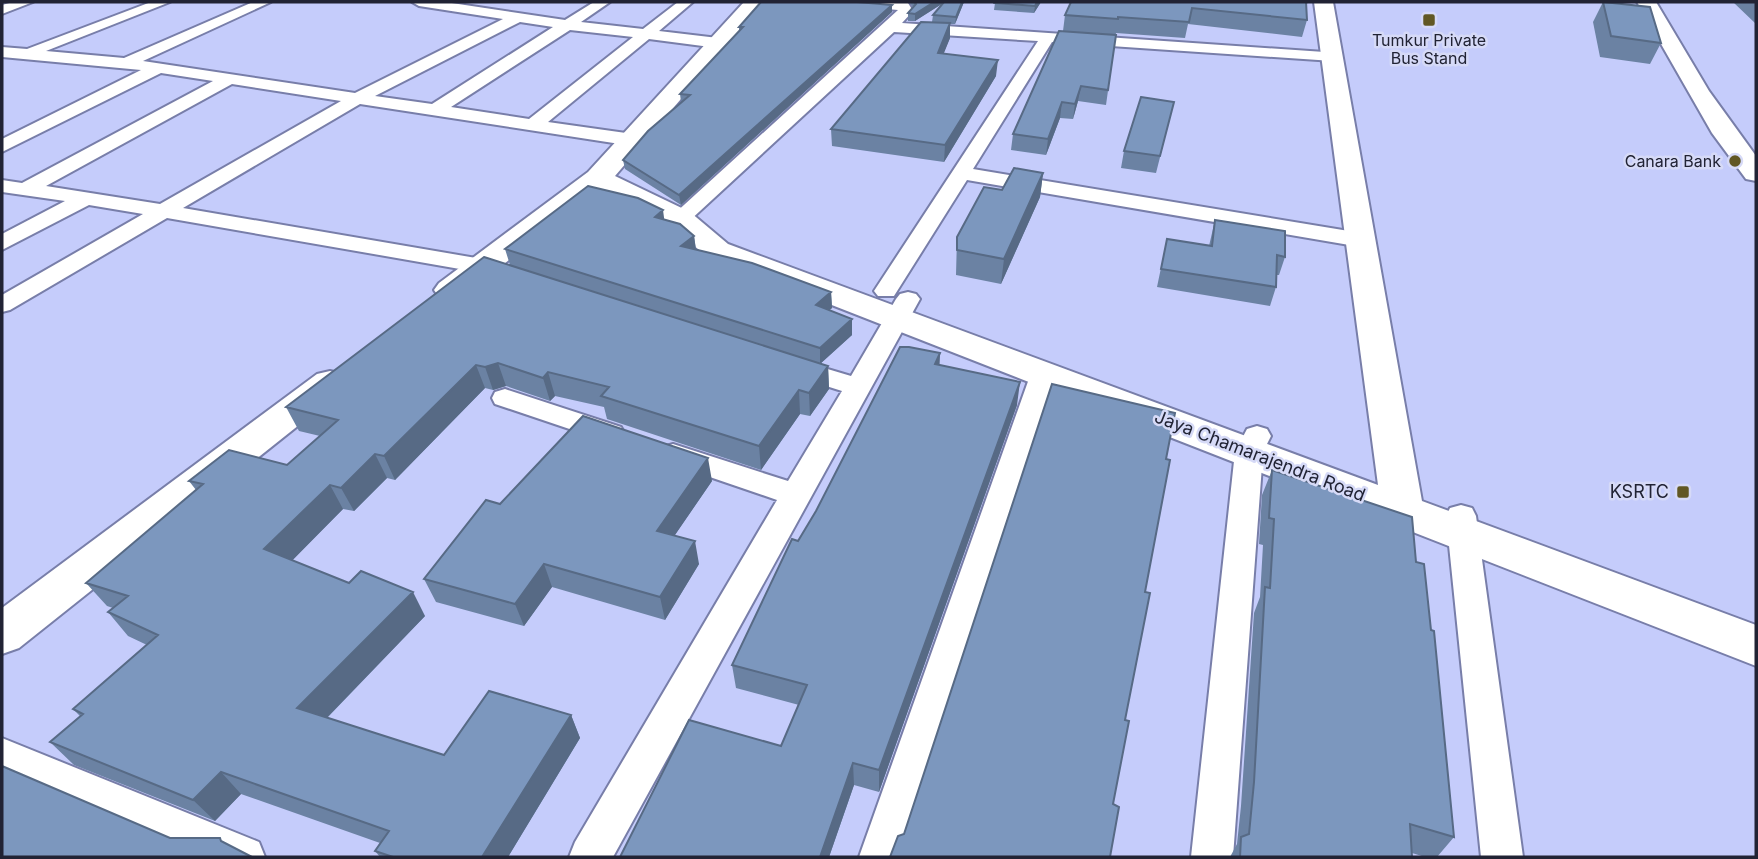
<svg xmlns="http://www.w3.org/2000/svg" width="1758" height="859" font-family="Inter,sans-serif">
<style>
.lines{fill:none;stroke-linecap:round;stroke-linejoin:round}
.street-casing{stroke:#787ea9;stroke-width:4}
.secondary-casing{stroke:#787ea9;stroke-width:4}
.street{fill:#fff;fill-rule:evenodd}
.secondary{fill:#fff;fill-rule:evenodd}
.wall{fill:#6b82a3}
.shaded-wall{fill:#576a85}
.building{fill:#7c97be;stroke:#576a85;stroke-width:2}
.poi-dot{fill:#615723;stroke:#d6daf7;stroke-width:2.5}
.labels{text-anchor:middle;stroke-width:5;stroke-linejoin:round;paint-order:stroke}
.far-poi-label{font-size:16px;fill:#212334;stroke:#d6daf7}
.street-label{font-size:18px;fill:#212334;stroke:#d6daf7}
.poi-label{font-size:18px;fill:#212334;stroke:#d6daf7;text-anchor:end}
</style>
<rect width="100%" height="100%" fill="#c5ccfb"/>
<g class="lines">
<g class="street-casing">
<path id="street" d="M13 2H33L2 14V5Z
M151 2H170L46 51 124 58 253 2H271L143 61 355 93 503 19 419 6 412 2H445L565 20 594 2H610L581 22 643 29 678 2H693L659 31 718 38 726 43 718 48 649 39 548 122 633 134 642 140 640 144 633 146 360 104 183 208 482 259 510 268 513 273 510 278 502 280 477 272 167 218 10 310 2 312V295L143 214 89 205 2 250V234L65 201 2 192V180L22 183 213 81 161 73 2 152V139L141 70 2 57V47L27 49ZM520 22 553 27 432 104 375 96ZM570 30 633 37 529 119 451 107ZM232 84 341 101 160 204 46 186Z
M846 2 908 3 913 11 902 23 1339 53 1341 56 1333 61 1052 42 973 169 1361 233 1369 235 1372 240 1369 245 1361 247 967 180 894 296H878L874 291 1038 41 894 32 687 223H673L669 219 673 215 898 10 853 6Z
M908 292 916 294 920 299 613 857H569L575 842 777 500 663 461 659 454 663 447 673 444 788 481 842 391 785 373 781 367 785 361 794 359 851 376 896 299 900 294Z
M1044 365 1053 367 1057 373 901 857H859L1031 373 1035 367Z
M505 389 621 427 625 434 621 441 611 443 495 404 492 398 495 392Z
M1257 426 1267 429 1271 436 1263 452 1233 857H1191L1235 452 1247 429Z
M1461 505 1472 508 1476 516 1523 857H1481L1446 516 1450 508Z
M2 738 259 842 265 857H195L2 774Z"/>
</g>
<g class="secondary-casing">
<path id="secondary" d="M744 2H764L615 176 690 212 728 244 1378 485 1314 2H1333L1422 501 1756 625V666L706 256 669 224 600 190 461 297 450 300 439 297 434 290 439 283 588 172Z
M1637 2H1656L1709 91 1756 156V181L1746 179 1712 133Z
M330 371 343 374 348 382 343 390 19 648 2 654V608L317 374Z"/>
</g>
<use href="#street" class="street"/>
<use href="#secondary" class="secondary"/>
</g>
<path class="wall" d="M909 2H964L955 24H950V38L943 54 996 76 944 162 832 146 831 129 932 22 933 15 943 3 915 21H908V13L913 7Z
M996 2H1041L1034 13 994 10 995 3Z
M1071 2H1308L1306 6 1307 20 1302 37 1188 24 1185 38 1116 33 1106 105 1078 101 1073 119 1060 118 1046 155 1011 150 1013 134 1063 31 1065 15Z
M1603 2 1661 43 1650 64 1600 57 1593 22Z
M1733 2H1756V24Z
M892 12 681 205 625 169 623 160 681 102 680 94 739 32V27Z
M1174 102 1156 173 1121 168 1124 151Z
M1043 173 1040 197 1001 284 956 275 957 237 1002 190Z
M664 220 694 236 696 249 831 292 832 308 829 310 852 335 820 364 510 265 505 249Z
M1215 220 1285 257 1279 275H1277L1276 287 1270 306 1157 287 1167 239 1209 246Z
M484 257 828 366 829 389 810 416 800 414 761 470 607 419 604 407 555 396 550 401 506 386 493 390 485 388 395 480 387 478 354 511 343 509 292 560 425 616 327 718 444 755 571 715 580 738 508 857H380L375 851 380 843 241 794 215 821 74 765 50 742 80 716 73 709 147 645 128 636 108 612 113 608 107 606 86 583 196 490 189 481 287 465 320 436 299 431 286 407Z
M940 353 939 365 1017 405 879 792 854 785 829 857H620L781 746 799 705 736 688 732 665Z
M1272 470 1416 562 1454 837 1437 857H1425L1412 853V857H1230L1237 844 1241 806 1254 613 1260 597 1263 545 1259 544 1262 495Z
M712 481 674 536 699 564 665 620 552 587 524 626 436 602 424 579 500 504Z"/>
<path class="shaded-wall" d="M934 2H945L915 21V14Z
M962 2H964L955 24 956 17Z
M1037 2H1041L1034 13 1035 6Z
M892 5V12L681 205 679 195Z
M950 23V38L938 68V53Z
M998 60 996 76 944 162 945 145Z
M1081 86 1078 101 1073 119 1075 104Z
M1062 102 1060 118 1046 155 1048 139Z
M1043 173 1040 197 1001 284 1004 259Z
M663 210 665 225 655 217Z
M694 236 696 251 681 246Z
M831 292 832 308 817 321 816 305Z
M852 319V335L820 364V348Z
M940 353 939 376 935 364Z
M498 363 506 386 493 390 485 367Z
M476 365 485 388 395 480 384 456Z
M828 366 829 389 810 416 809 393Z
M548 372 555 396 550 401 543 378Z
M1020 382 1017 405 879 792V770Z
M799 390 800 414 761 470 759 446Z
M375 454 387 478 354 511 341 488Z
M708 458 712 481 662 554 657 531Z
M330 485 343 509 280 573 264 549Z
M695 541 699 564 665 620 660 597Z
M544 564 552 587 524 626 515 604Z
M413 592 425 616 314 731 297 708Z
M571 715 580 738 508 857H482Z
M853 763 854 785 829 857H820Z
M221 772 241 794 215 821 193 800Z"/>
<path class="building" d="M761 2H857L892 5 679 195 623 160 648 131 690 95 680 94 743 27H739Z
M914 2H934L915 14 908 13 916 4Z
M944 2H962L956 17 933 15Z
M996 2H1037L1035 6 995 3Z
M1071 2H1306L1307 20 1192 8 1189 22 1118 17V19L1065 15Z
M1603 2 1650 7 1661 43 1611 36Z
M921 22 950 23 938 53 998 60 945 145 831 129Z
M1059 31 1116 35 1108 90 1081 86 1075 104 1062 102 1048 139 1013 134Z
M1141 97 1174 102 1160 156 1124 151Z
M1014 168 1043 173 1004 259 957 250V237L984 187 1002 190Z
M588 186 638 198 663 210 655 217 680 224 694 236 681 246 752 263 831 292 816 305 852 319 820 348 505 249Z
M1215 220 1285 231V257L1277 255 1276 287 1161 269 1167 239 1212 246Z
M484 257 828 366 809 393 799 390 759 446 601 396 609 387 548 372 543 378 498 363 485 367 476 365 384 456 375 454 341 488 330 485 264 549 349 583 361 571 413 592 297 708 444 755 489 691 571 715 482 857H393L375 851 389 831 221 772 193 800 50 742 83 714 73 709 158 635 108 612 128 596 86 583 203 484 189 481 229 450 287 465 338 420 286 407Z
M900 347H909L940 353 935 364 1020 382 879 770 853 763 820 857H620L689 720 781 746 807 685 732 665 792 539 798 541 816 511Z
M1052 384 1175 413 1166 459 1170 460 1145 592 1150 593 1125 720 1129 721 1113 804 1119 807 1110 857H890L898 836 904 834Z
M583 416 708 458 657 531 695 541 660 597 544 564 515 604 424 579 486 500 500 504Z
M1272 470 1412 517 1416 562 1424 564 1431 630 1434 631 1454 837 1410 824 1412 857H1240L1241 837 1249 834 1254 782 1265 587 1270 588 1274 519 1269 518Z
M2 766 170 838H220L221 841 252 857H2Z"/>
<g class="poi-dot">
<rect x="1422" y="13" width="14" height="14" rx="3.5"/>
<circle cx="1735" cy="161" r="7"/>
<rect x="1676" y="485" width="14" height="14" rx="3.5"/>
</g>
<g class="labels">
<g class="far-poi-label">
<text x="1429" y="46">Tumkur Private<tspan x="1429" dy="18">Bus Stand</tspan></text>
<text x="1721" y="167" text-anchor="end">Canara Bank</text>
</g>
<g class="street-label">
<text transform="translate(1260 456) rotate(21)" y="6">Jaya Chamarajendra Road</text>
</g>
<g class="poi-label">
<text x="1669" y="498">KSRTC</text>
</g>
</g>
<rect width="1758" height="859" fill="none" stroke="#212334" stroke-width="7"/>
</svg>
